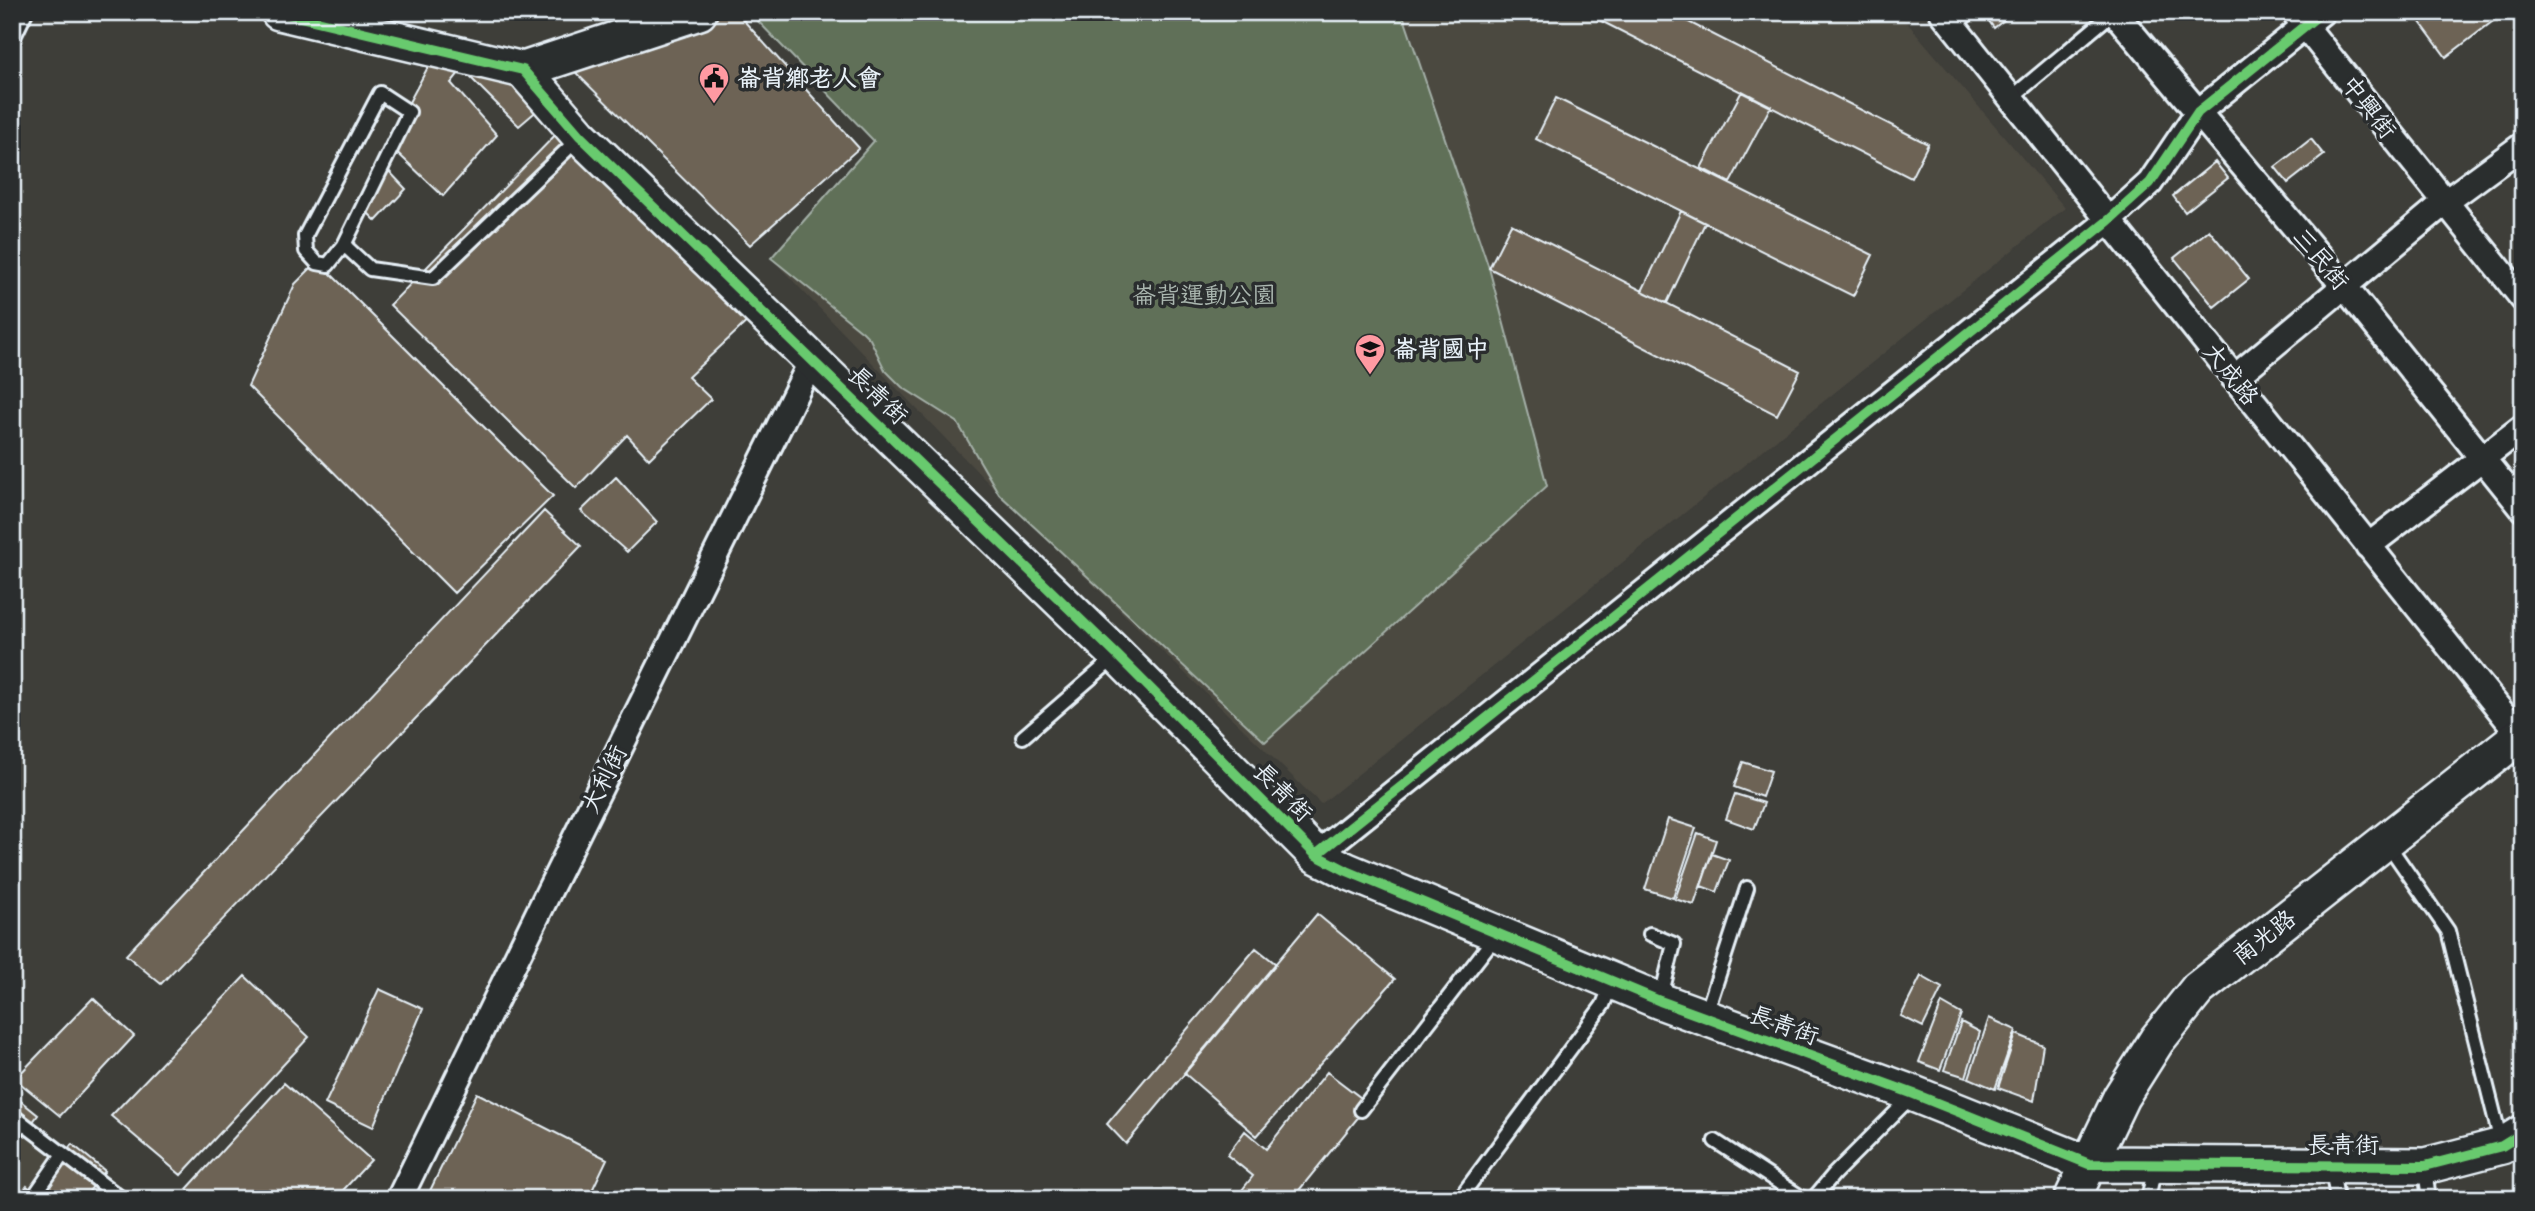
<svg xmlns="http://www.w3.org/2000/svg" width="2535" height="1211" font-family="'Indie Flower','LXGW WenKai TC',sans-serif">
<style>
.built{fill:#4c4941}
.green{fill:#617058;stroke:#a4b0a8;stroke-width:2}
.building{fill:#6d6454;stroke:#e8f1f8;stroke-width:2}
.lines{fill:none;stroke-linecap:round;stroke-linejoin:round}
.lane-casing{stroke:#e8f1f8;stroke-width:18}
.street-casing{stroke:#e8f1f8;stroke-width:30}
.secondary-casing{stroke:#e8f1f8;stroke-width:40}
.lane{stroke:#2a2d2e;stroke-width:12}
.street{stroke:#2a2d2e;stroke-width:24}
.secondary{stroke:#2a2d2e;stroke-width:35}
.cycleway-casing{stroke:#2a2d2e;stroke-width:15}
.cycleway{stroke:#67ca6e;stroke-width:10}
.labels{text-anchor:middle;stroke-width:7;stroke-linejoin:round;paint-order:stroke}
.poi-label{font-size:24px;font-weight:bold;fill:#e8f1f8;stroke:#2a2d2e;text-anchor:start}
.street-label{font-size:24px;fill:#e8f1f8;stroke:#2a2d2e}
.park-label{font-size:24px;fill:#abb7b0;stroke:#2a2d2e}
</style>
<rect width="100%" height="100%" fill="#3e3e39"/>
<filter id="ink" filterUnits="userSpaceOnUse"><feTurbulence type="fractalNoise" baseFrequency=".0143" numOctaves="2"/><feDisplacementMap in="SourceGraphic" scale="14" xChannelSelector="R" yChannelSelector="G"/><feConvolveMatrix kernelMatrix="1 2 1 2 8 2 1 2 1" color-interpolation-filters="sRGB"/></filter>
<g filter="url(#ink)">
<path class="built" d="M1074 12H1898L2065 208 1321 804 999 494 771 258 881 177Z
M12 1124 109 1199H12Z"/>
<path class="green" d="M765 12H1402L1489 268 1547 486 1265 742 999 494 957 422 902 387 885 370 870 339 863 332 771 258 874 141 753 16Z"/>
<path class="building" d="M699 12H736L859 148 750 245 565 62Z
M1605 12H1669L1928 144 1911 178 1601 21Z
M1987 12H2014L1994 28 1984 14Z
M2425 12H2505L2446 57 2417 18Z
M435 54 464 67 451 83 497 135 443 196 387 143Z
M489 62 540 108 519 126 471 78Z
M1742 91 1771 106 1730 183 1701 168Z
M1556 98 1873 255 1853 296 1536 139Z
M564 126 753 316 688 377 711 399 649 459 627 435 576 488 390 305Z
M2311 139 2324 155 2288 183 2275 167Z
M2215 162 2228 178 2185 212 2173 196Z
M387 169 406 189 376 221 355 200Z
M1681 211 1705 223 1667 303 1642 291Z
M1511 224 1800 371 1777 415 1489 268Z
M2209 230 2249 279 2214 307 2174 258Z
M318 261 553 496 454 593 248 386 295 284Z
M616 477 657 522 627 552 581 511Z
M544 511 581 546 161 984 126 955Z
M1743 762 1771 771 1762 797 1734 787Z
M1735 794 1764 803 1754 829 1726 819Z
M1668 819 1696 828 1673 898 1645 889Z
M1698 833 1716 840 1694 905 1675 899Z
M1712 854 1729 860 1717 892 1701 886Z
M1317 914 1395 979 1257 1136 1184 1073Z
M1256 948 1276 964 1126 1144 1107 1124Z
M245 976 309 1037 181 1175 111 1116Z
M1921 976 1942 988 1923 1027 1901 1016Z
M379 989 423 1009 373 1127 325 1104Z
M93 998 134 1036 60 1116 15 1079Z
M1942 1003 1961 1014 1940 1070 1919 1062Z
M1989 1018 2016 1030 1995 1089 1969 1078Z
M1961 1022 1980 1032 1966 1077 1944 1070Z
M2016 1034 2043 1045 2034 1101 1998 1088Z
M1327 1072 1369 1104 1292 1199H1235L1253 1176 1227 1155 1245 1131 1266 1149Z
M284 1083 371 1160 335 1199H198L187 1189Z
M477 1093 607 1159 588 1199H426Z
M12 1094 38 1115 12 1150Z
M72 1144 105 1171 83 1199H43L33 1191Z
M109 1181 132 1199H94Z
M27 1186 43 1199H17Z"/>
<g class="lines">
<g class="lane-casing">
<path id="lane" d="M1953 26 1970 12
M12 41 26 12
M2011 98 2114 12
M344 245 328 265 317 263 306 251 305 236 380 93 409 112 344 245 370 269 433 278 578 139
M1023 737 1114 658
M2387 843 2448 931 2501 1142
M1650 934 1674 944 1661 997
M1706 1014 1747 888
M1361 1110 1495 937
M12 1115 122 1199
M1715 1141 1804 1199
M2332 1169 2337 1199
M2425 1170 2429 1199
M32 1199 63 1154
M1459 1199 1603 1005 1612 982
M1813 1199 1834 1174 1911 1097
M2148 1199 2155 1166"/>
</g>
<g class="street-casing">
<path id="street" d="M1942 12 2520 735
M2114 12 2344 286 2523 509
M2294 12 2523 299
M2234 378 2444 203 2523 145
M2368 546 2523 427
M1316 855 2108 221 2150 183 2198 112 2322 12
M399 1199 549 891 812 360"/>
</g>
<g class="secondary-casing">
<path id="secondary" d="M279 12 523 70 580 136 1117 655 1316 855 1347 871 1660 1001 1914 1094 2089 1164 2425 1166 2502 1146 2523 1133
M523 70 699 12
M2072 1199 2121 1097 2157 1040 2198 989 2523 733"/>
</g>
<use href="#lane" class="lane"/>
<use href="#street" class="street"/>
<use href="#secondary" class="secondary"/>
<g class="cycleway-casing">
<path id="cycleway" d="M279 12 523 70 580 136 1117 655 1316 855 1347 871 1660 1001 1914 1094 2089 1164 2425 1166 2502 1146 2523 1133
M1316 855 2108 221 2150 183 2198 112 2322 12"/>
</g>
<use href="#cycleway" class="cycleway"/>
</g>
</g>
<defs>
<g id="civic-pin" transform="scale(1.575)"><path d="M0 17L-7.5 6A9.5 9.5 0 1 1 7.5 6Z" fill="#ff9aa2" stroke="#2a2d2e"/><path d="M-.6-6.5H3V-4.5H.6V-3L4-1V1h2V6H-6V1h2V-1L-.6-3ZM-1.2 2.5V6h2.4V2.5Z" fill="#111"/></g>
<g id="school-pin" transform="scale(1.575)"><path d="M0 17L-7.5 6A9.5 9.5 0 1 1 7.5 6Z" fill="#ff9aa2" stroke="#2a2d2e"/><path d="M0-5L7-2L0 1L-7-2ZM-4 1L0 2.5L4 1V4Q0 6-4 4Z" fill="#111"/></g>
</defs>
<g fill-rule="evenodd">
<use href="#civic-pin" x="714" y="78"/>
<use href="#school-pin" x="1370" y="349"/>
</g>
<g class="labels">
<g class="poi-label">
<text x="737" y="86">崙背鄉老人會</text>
<text x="1393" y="357">崙背國中</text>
</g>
<g class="street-label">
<text transform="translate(2369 107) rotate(52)" y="8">中興街</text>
<text transform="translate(2321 259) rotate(50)" y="8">三民街</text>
<text transform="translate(2231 374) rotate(51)" y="8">大成路</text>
<text transform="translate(878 395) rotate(44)" y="8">長青街</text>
<text transform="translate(604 779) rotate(-64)" y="8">大利街</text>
<text transform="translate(1283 792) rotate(45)" y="8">長青街</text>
<text transform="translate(2264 937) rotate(-38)" y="8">南光路</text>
<text transform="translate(1784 1025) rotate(20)" y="8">長青街</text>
<text x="2343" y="1153">長青街</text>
</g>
<g class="park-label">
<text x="1204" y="303">崙背運動公園</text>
</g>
</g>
<rect width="2535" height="1211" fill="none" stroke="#2a2d2e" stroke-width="42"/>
<rect x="21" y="21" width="2493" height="1169" fill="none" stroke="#e8f1f8" stroke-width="2.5" filter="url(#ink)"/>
</svg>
